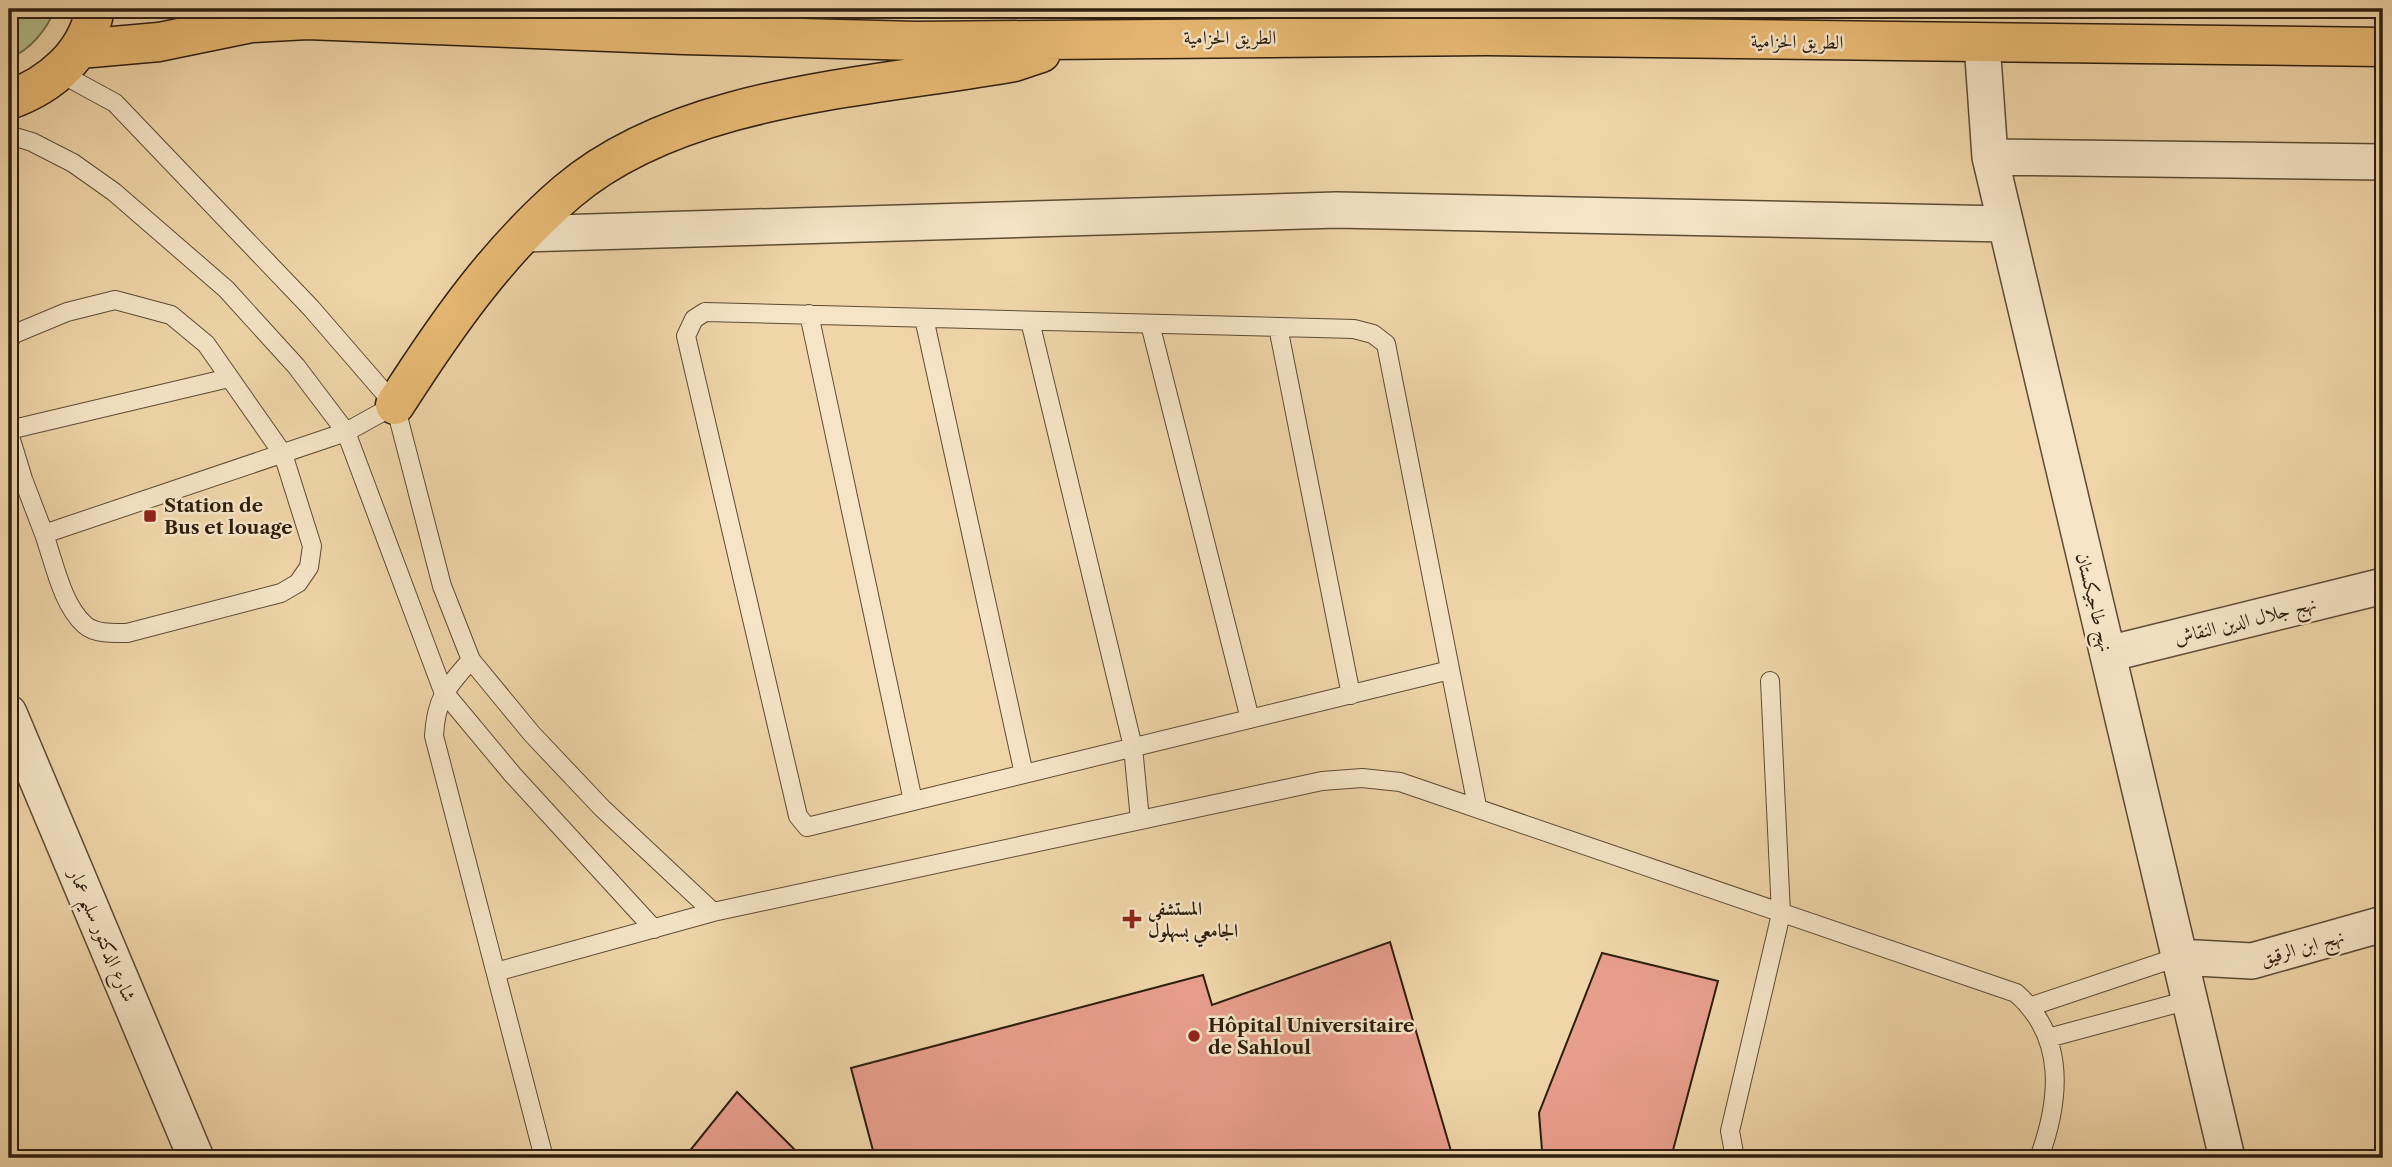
<svg xmlns="http://www.w3.org/2000/svg" width="2392" height="1167" font-family="'Libre Caslon Text',Amiri,serif">
<style>
.green{fill:#b4be8c;stroke:#716e4d;stroke-width:2}
.building{fill:#e89e8d;stroke:#2e1e0e;stroke-width:2}
.lines{fill:none;stroke-linecap:round;stroke-linejoin:round}
.lane-casing{stroke:#5e4c34;stroke-width:20}
.street-casing{stroke:#5e4c34;stroke-width:38}
.highway-casing{stroke:#2e1e0e;stroke-width:41}
.lane{stroke:#f5e4c6;stroke-width:18}
.street{stroke:#f5e4c6;stroke-width:35}
.highway{stroke:#e8ba74;stroke-width:38}
.poi-dot{fill:#8f2418;stroke:#f5e4c6;stroke-width:2.5}
.labels{text-anchor:middle;stroke-width:5;stroke-linejoin:round;paint-order:stroke}
.street-label{font-size:19px;fill:#2e1e0e;stroke:#f5e4c6}
.poi-label{font-size:19px;font-weight:bold;fill:#2e1e0e;stroke:#f5e4c6;text-anchor:start}
</style>
<rect width="100%" height="100%" fill="#efd5a8"/>
<filter id="stains"><feTurbulence type="fractalNoise" baseFrequency=".00286" numOctaves="4"/><feColorMatrix values="0 0 0 0 .2 0 0 0 0 .09 0 0 0 0 .02 0 0 0 .5 -.17"/></filter>
<radialGradient id="worn" r=".72"><stop offset=".6" stop-color="#630" stop-opacity="0"/><stop offset="1" stop-color="#630" stop-opacity=".3"/></radialGradient>
<path class="green" d="M9 9H55C47 29 30 51 9 58Z"/>
<path class="building" d="M1390 942 1453 1158H875L851 1068 1203 975 1212 1005Z
M1602 953 1718 981 1672 1154 1675 1158H1503L1542 1150 1539 1113Z
M737 1092 803 1158H684Z"/>
<g class="lines">
<g class="lane-casing">
<path id="lane" d="M60 73 115 103 311 308 395 405 442 586 471 660 532 734 602 808 713 912
M9 135 32 142 73 163 114 192 226 289 296 366 346 432 443 691 513 775 654 929
M809 314 913 801
M924 318 1024 774
M1030 321 1133 747 1140 820
M1150 324 1250 719
M1278 327 1351 695
M9 341 14 334 67 312 115 300 171 315 206 344 283 454 312 546 309 567 298 583 281 593 127 633C114 633 95 634 85 625 62 605 54 562 44 534
M9 430 229 378
M9 433 23 479
M9 483 23 479 44 534 346 432 395 405
M471 660C447 687 436 698 434 736L544 1158
M1450 670 807 827 798 816 686 336 694 319 705 312 1354 329 1373 334 1386 344 1477 806
M496 972 713 912 1322 781 1362 778 1400 782 2016 993C2067 1038 2060 1101 2039 1158
M2032 1006 2178 957
M2048 1038 2189 1000
M1735 1158 1730 1131 1781 914 1770 681"/>
</g>
<g class="street-casing">
<path id="street" d="M1982 43 1990 157 2227 1158
M1990 157 2383 162
M522 234 1337 210 2006 224
M2108 654 2383 586
M9 713 196 1158
M2178 957 2252 961 2383 924"/>
</g>
<g class="highway-casing">
<path id="highway" d="M80 49 159 42 252 23 307 20 684 35 917 41 1487 36 2383 47
M9 100C51 85 87 54 95 9
M395 405C445 327 496 253 567 192 682 94 871 88 1014 62L1041 53"/>
</g>
<use href="#lane" class="lane"/>
<use href="#street" class="street"/>
<use href="#highway" class="highway"/>
</g>
<g class="poi-dot">
<rect x="143" y="509" width="14" height="14" rx="3.5"/>
<path d="M1128.5 908.5h7v7h7v7h-7v7h-7v-7h-7v-7h7z"/>
<circle cx="1194" cy="1036" r="7"/>
</g>
<g class="labels">
<g class="street-label">
<text x="1230" y="44">الطريق الحزامية</text>
<text transform="translate(1797 41) rotate(1)" y="7">الطريق الحزامية</text>
<text transform="translate(2095 602) rotate(76)" y="7">نهج طاجيكستان</text>
<text transform="translate(2245 620) rotate(-14)" y="7">نهج جلال الدين النقاش</text>
<text transform="translate(103 935) rotate(67)" y="7">شارع الدكتور سليم عمار</text>
<text transform="translate(2302 947) rotate(-16)" y="7">نهج ابن الرقيق</text>
</g>
<g class="poi-label">
<text x="164" y="512">Station de<tspan x="164" dy="22">Bus et louage</tspan></text>
<text x="1148" y="915">المستشفى<tspan x="1148" dy="22">الجامعي بسهلول</tspan></text>
<text x="1208" y="1032">Hôpital Universitaire<tspan x="1208" dy="22">de Sahloul</tspan></text>
</g>
</g>
<rect width="2392" height="1167" fill="none" stroke="#efd5a8" stroke-width="35"/>
<rect x="10" y="10" width="2371" height="1146" fill="none" stroke="#2e1e0e" stroke-width="3.5"/>
<rect x="18" y="18" width="2357" height="1132" fill="none" stroke="#2e1e0e" stroke-width="2"/>
<rect width="100%" height="100%" filter="url(#stains)"/>
<rect width="100%" height="100%" fill="url(#worn)"/>
</svg>
